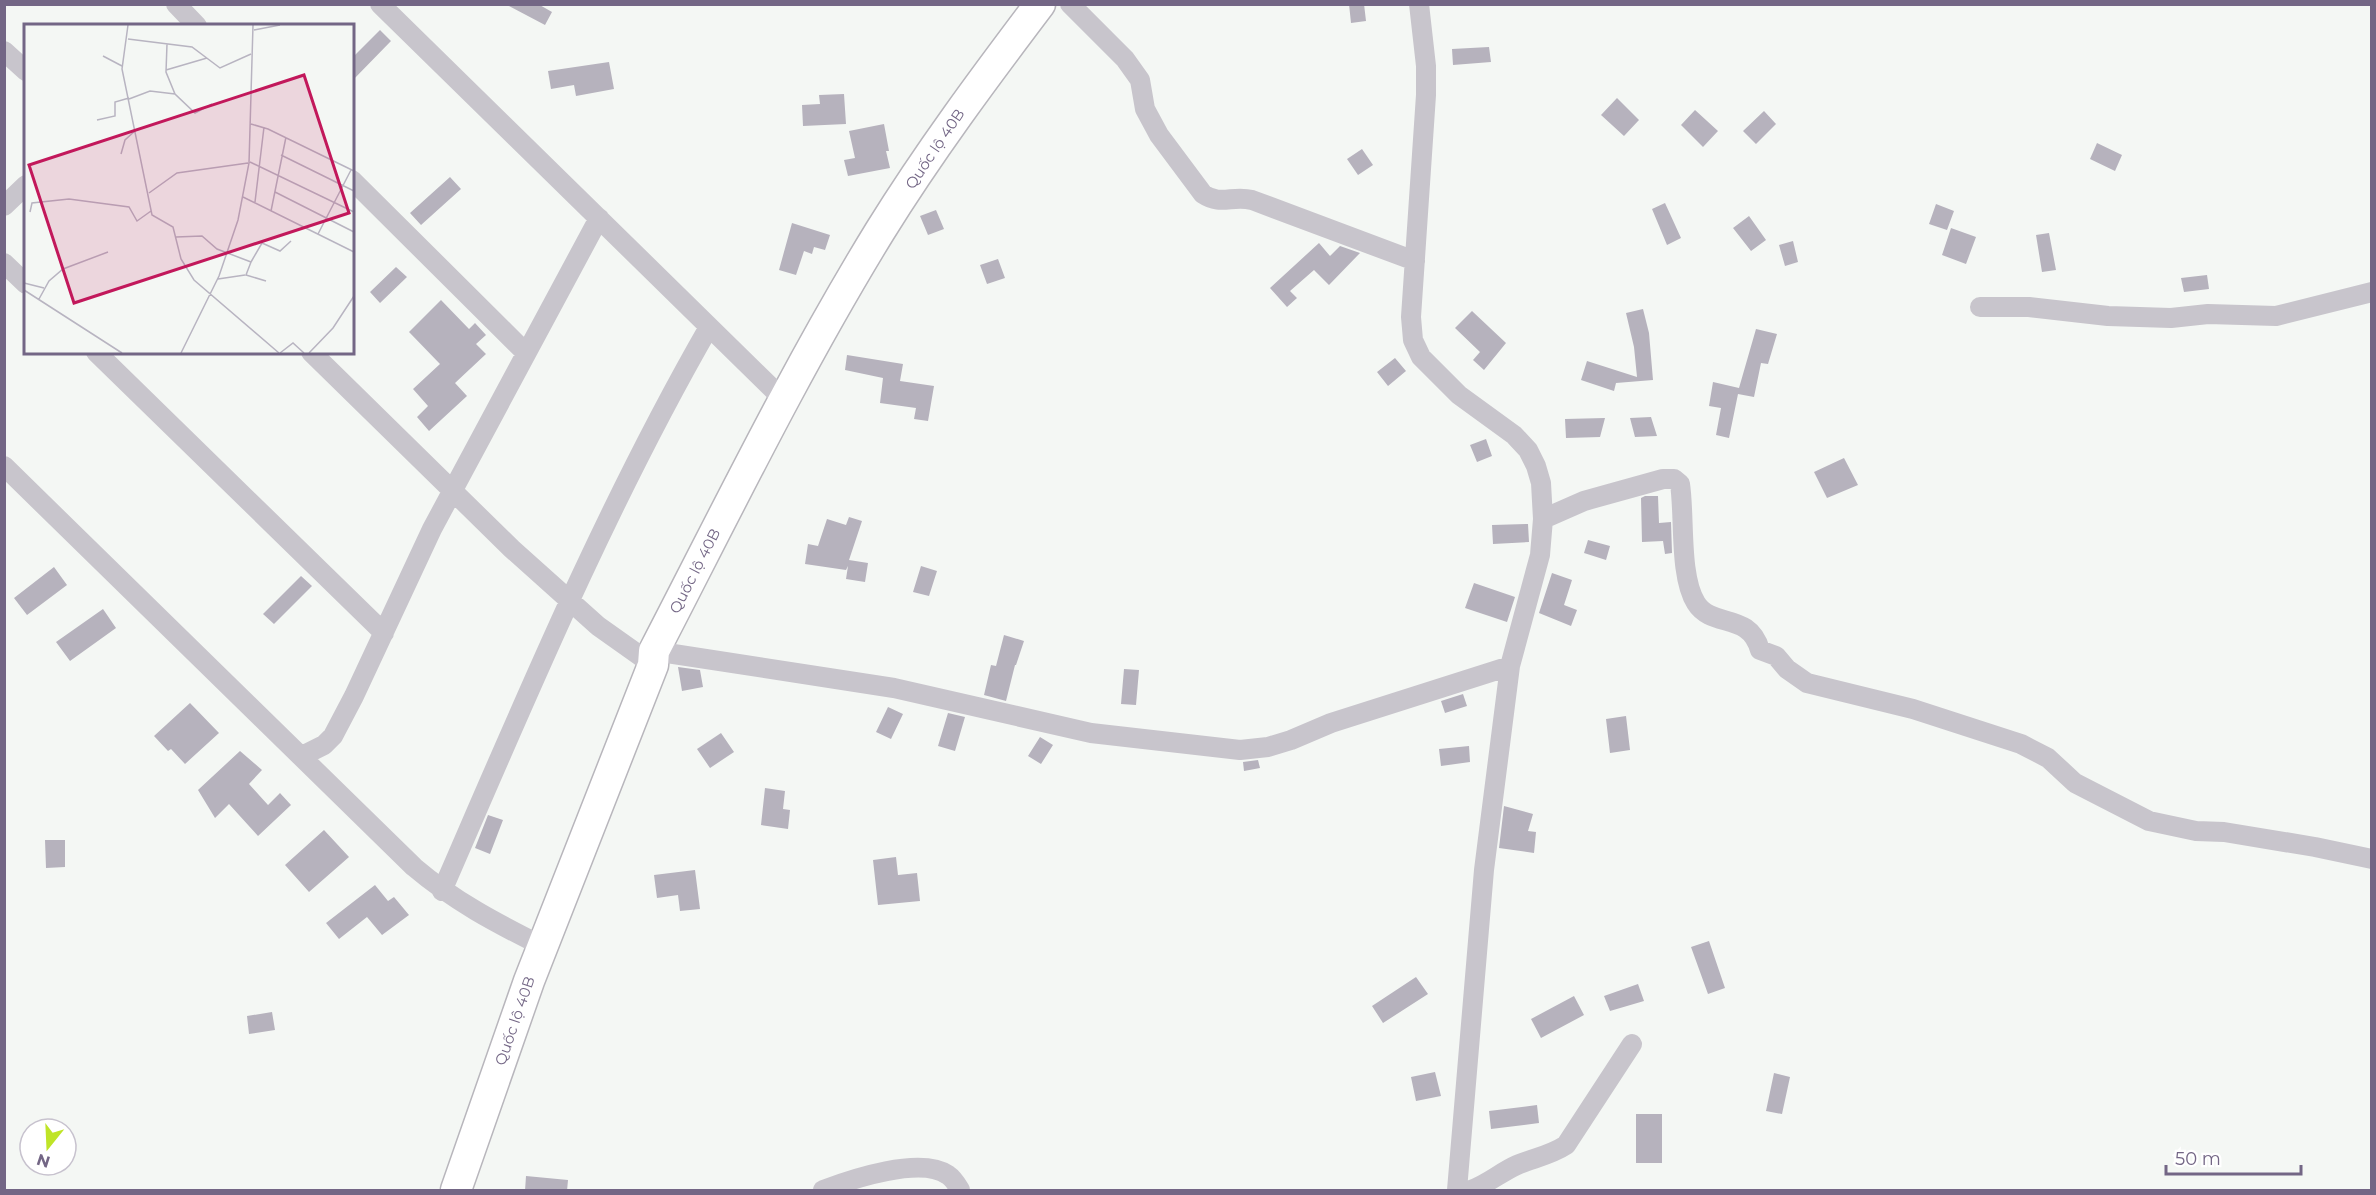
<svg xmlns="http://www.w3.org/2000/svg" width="2376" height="1195" font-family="Montserrat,sans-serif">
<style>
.building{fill:#b6b2bd}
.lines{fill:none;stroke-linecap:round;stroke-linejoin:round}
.highway-casing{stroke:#b8b6bc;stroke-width:33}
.minor{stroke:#c8c5cc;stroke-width:20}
.highway{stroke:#fff;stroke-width:30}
.labels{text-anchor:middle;stroke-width:6;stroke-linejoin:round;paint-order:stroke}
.street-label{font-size:15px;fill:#736685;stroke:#fff}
.inset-road{fill:none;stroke:#b8b4c1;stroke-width:1.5}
.view{fill:#c2185b;fill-opacity:0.15;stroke:#c2185b;stroke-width:3}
.inset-edge{fill:none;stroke:#736685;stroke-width:3}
</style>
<rect width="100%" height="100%" fill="#f4f7f4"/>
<path class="building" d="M505 4H538L552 12 545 25Z
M1349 4H1364L1366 21 1351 23Z
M380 30 391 41 352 81V58Z
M1489 47 1491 62 1453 65 1452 49Z
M609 62 614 89 576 96 574 85 551 89 548 71Z
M844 94 846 124 803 126 802 105 820 104 819 95Z
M1617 98 1639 120 1624 136 1601 115Z
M1695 110 1718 131 1703 147 1681 125Z
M1764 111 1776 124 1756 144 1743 131Z
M884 124 889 151H886L890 168 848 176 844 160 855 158 849 131Z
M2097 143 2122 155 2115 171 2090 159Z
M1362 149 1373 165 1358 175 1347 159Z
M450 177 461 189 421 225 410 213Z
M1665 203 1681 238 1667 245 1652 209Z
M1936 204 1954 211 1947 230 1929 224Z
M936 210 944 229 928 235 920 216Z
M1749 216 1766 240 1751 251 1733 228Z
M792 223 830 235 825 250 814 247 812 254 804 251 796 275 779 270Z
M1951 228 1976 237 1966 264 1942 255Z
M2049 233 2056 270 2042 272 2036 235Z
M1793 241 1798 262 1785 266 1779 245Z
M1319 243 1330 256 1340 246 1360 253 1329 285 1314 270 1290 291 1297 298 1287 307 1270 288Z
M998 259 1005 278 987 284 980 265Z
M396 267 407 277 380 303 370 292Z
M2207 275 2209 289 2184 292 2181 278Z
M441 300 469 329 475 323 486 335 476 344 486 354 455 383 467 396 429 431 417 417 428 406 413 389 440 364 409 332Z
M1643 309 1649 333 1653 380 1616 383 1614 391 1581 380 1587 361 1637 377 1634 347 1626 313Z
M1472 311 1506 343 1484 370 1473 360 1480 352 1455 328Z
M1756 329 1777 334 1768 364 1761 363 1754 397 1738 394 1729 438 1716 435 1721 408 1709 406 1713 382 1739 388Z
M847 355 903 364 900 381 934 386 928 421 914 419 916 408 880 403 883 378 845 370Z
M1395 358 1406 371 1388 386 1377 372Z
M1651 417 1657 436 1635 437 1630 418Z
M1605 418 1600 437 1566 438 1565 419Z
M1486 439 1492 456 1477 462 1470 445Z
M1844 458 1858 485 1827 498 1814 472Z
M1645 496H1658L1659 523 1671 522 1672 553 1665 554 1663 541 1642 542 1641 498Z
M849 517 862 521 849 560 868 563 865 582 846 579 848 566 846 570 805 564 808 544 818 546 827 519 846 525Z
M1528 524 1529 542 1493 544 1492 525Z
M1588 540 1610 546 1606 560 1584 553Z
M921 566 937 571 929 596 913 592Z
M54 567 67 585 27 615 14 598Z
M1552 573 1572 580 1564 605 1577 610 1571 626 1539 613Z
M301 576 312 586 274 624 263 614Z
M1474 583 1515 597 1507 622 1465 608Z
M103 609 116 628 70 661 56 642Z
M1004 635 1024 641 1016 665H1015L1006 701 984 695 991 665 996 666Z
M678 667 700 670 703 687 682 691Z
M1124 669 1139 670 1136 705 1121 704Z
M1463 694 1467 706 1445 713 1441 701Z
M190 703 219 733 185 764 171 749 168 751 154 736Z
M888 707 903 714 891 739 876 732Z
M948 713 965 717 955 751 938 746Z
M1626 716 1630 750 1610 753 1606 719Z
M721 733 734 752 710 768 697 749Z
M1040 737 1053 745 1041 764 1028 756Z
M1469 746 1470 762 1441 766 1439 749Z
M240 751 262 770 249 784 268 805 280 793 291 805 258 836 229 804 215 818 198 790Z
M1258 760 1260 768 1244 771 1243 762Z
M765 788 785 791 783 809 790 810 788 829 761 825Z
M1504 806 1533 814 1528 831 1536 832 1534 853 1499 848Z
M488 815 503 820 490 854 475 848Z
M324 830 349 857 309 892 285 865Z
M45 840H65V867L46 868Z
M896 857 898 875 917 873 920 901 878 905 873 860Z
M695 870 700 909 680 911 678 895 657 898 654 875Z
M375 885 388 901 394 897 409 915 382 935 367 917 339 939 326 923Z
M1709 941 1725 988 1708 994 1691 947Z
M1416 977 1428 994 1383 1023 1372 1006Z
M1638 984 1644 1001 1610 1011 1604 996Z
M1574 996 1584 1015 1541 1038 1531 1019Z
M272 1012 275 1030 249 1034 247 1016Z
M1435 1072 1441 1096 1416 1101 1411 1077Z
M1774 1073 1790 1077 1782 1114 1766 1111Z
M1537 1105 1539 1123 1491 1129 1489 1111Z
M1636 1114H1662V1163H1636Z
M526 1176 568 1180 567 1191H525Z"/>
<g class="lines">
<g class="highway-casing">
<path id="highway" d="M456 1190 529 981 653 665 654 651C727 510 797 366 880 231 929 152 984 78 1040 4"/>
</g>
<path class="minor" d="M176 4 197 26
M380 4 784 400
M1070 4 1125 59 1140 80 1145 109 1159 135 1203 194C1221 206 1232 195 1252 200L1415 261
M1419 4 1426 66V95L1411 317 1413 340 1421 357 1459 395 1514 435 1528 450 1536 466 1541 483 1543 519 1540 555 1510 666 1484 870 1457 1190
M4 51 26 71
M352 180 525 352
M4 206 26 185
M4 263 26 284
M1980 307H2029L2108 316 2171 318 2208 314 2276 316 2372 292
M96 352 384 633
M311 352 512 549 598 626 653 665
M4 466 414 867C454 901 496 923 542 946
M1543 519 1584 501 1663 479H1674L1680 484C1685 517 1679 576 1696 603 1712 629 1749 611 1760 650L1776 656 1787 669 1807 683 1913 709 2021 744 2048 758 2075 783 2149 821 2196 831 2224 832 2315 847 2372 859
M654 651 894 688 1091 733 1240 750 1268 747 1291 740 1331 723 1510 666
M302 756 324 745 333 736 354 696 432 529 599 218
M442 891C525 700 605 508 709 327
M823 1190C852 1179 921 1156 948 1175 954 1179 957 1185 960 1190
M1471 1190C1488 1184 1501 1172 1517 1165 1534 1158 1551 1155 1566 1145L1632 1044"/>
<use href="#highway" class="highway"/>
</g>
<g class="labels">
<g class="street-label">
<text transform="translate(935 149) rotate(-56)" y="5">Quốc lộ 40B</text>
<text transform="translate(695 571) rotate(-63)" y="5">Quốc lộ 40B</text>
<text transform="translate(515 1021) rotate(-71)" y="5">Quốc lộ 40B</text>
</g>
</g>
<g transform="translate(24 24)">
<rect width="330" height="330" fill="#f4f7f4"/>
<path class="inset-road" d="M104 1 98 45 128 191 149 203 157 235 170 256 255 329M230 6 256 1M104 15 168 23 196 44 227 30M143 20 142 48 151 70 171 89 188 80M79 32 98 42M142 46 183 34M105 75 126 67 151 70M73 96 91 92V78L105 74M227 100 244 105 330 147M97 130 101 116 112 106M257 131 330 167M226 138 330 188M251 168 330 208M125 169 153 149 224 139M219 173 330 228M231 178 240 103M247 187 262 113M6 188 8 179 45 175 105 183 113 197 127 187M294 210 327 146M152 213 178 212 193 225 227 238 222 251 242 257M227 238 238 219 256 227 267 217M194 255 221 251M0 259 20 264M0 266 98 329M15 275 25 257 39 245 84 228M157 329 195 252 214 196 225 139 229 1M256 329 269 319 280 329M285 329 309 304 330 272"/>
<path class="view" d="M280 51 325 189 50 279 5 141Z"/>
<rect width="330" height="330" class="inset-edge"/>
</g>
<rect width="2376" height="1195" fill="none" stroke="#736685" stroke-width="12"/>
<g transform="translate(48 1147) rotate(198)"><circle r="28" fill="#ffffff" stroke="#c7c2ce" stroke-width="1.5"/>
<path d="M0-4.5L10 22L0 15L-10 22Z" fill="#bfe427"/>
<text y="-9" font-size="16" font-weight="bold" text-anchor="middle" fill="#736685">N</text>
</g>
<path d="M2166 1165v9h135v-9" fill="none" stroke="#736685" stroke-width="3"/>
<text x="2175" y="1165" font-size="18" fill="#736685" stroke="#ffffff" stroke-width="4.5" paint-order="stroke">50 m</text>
</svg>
